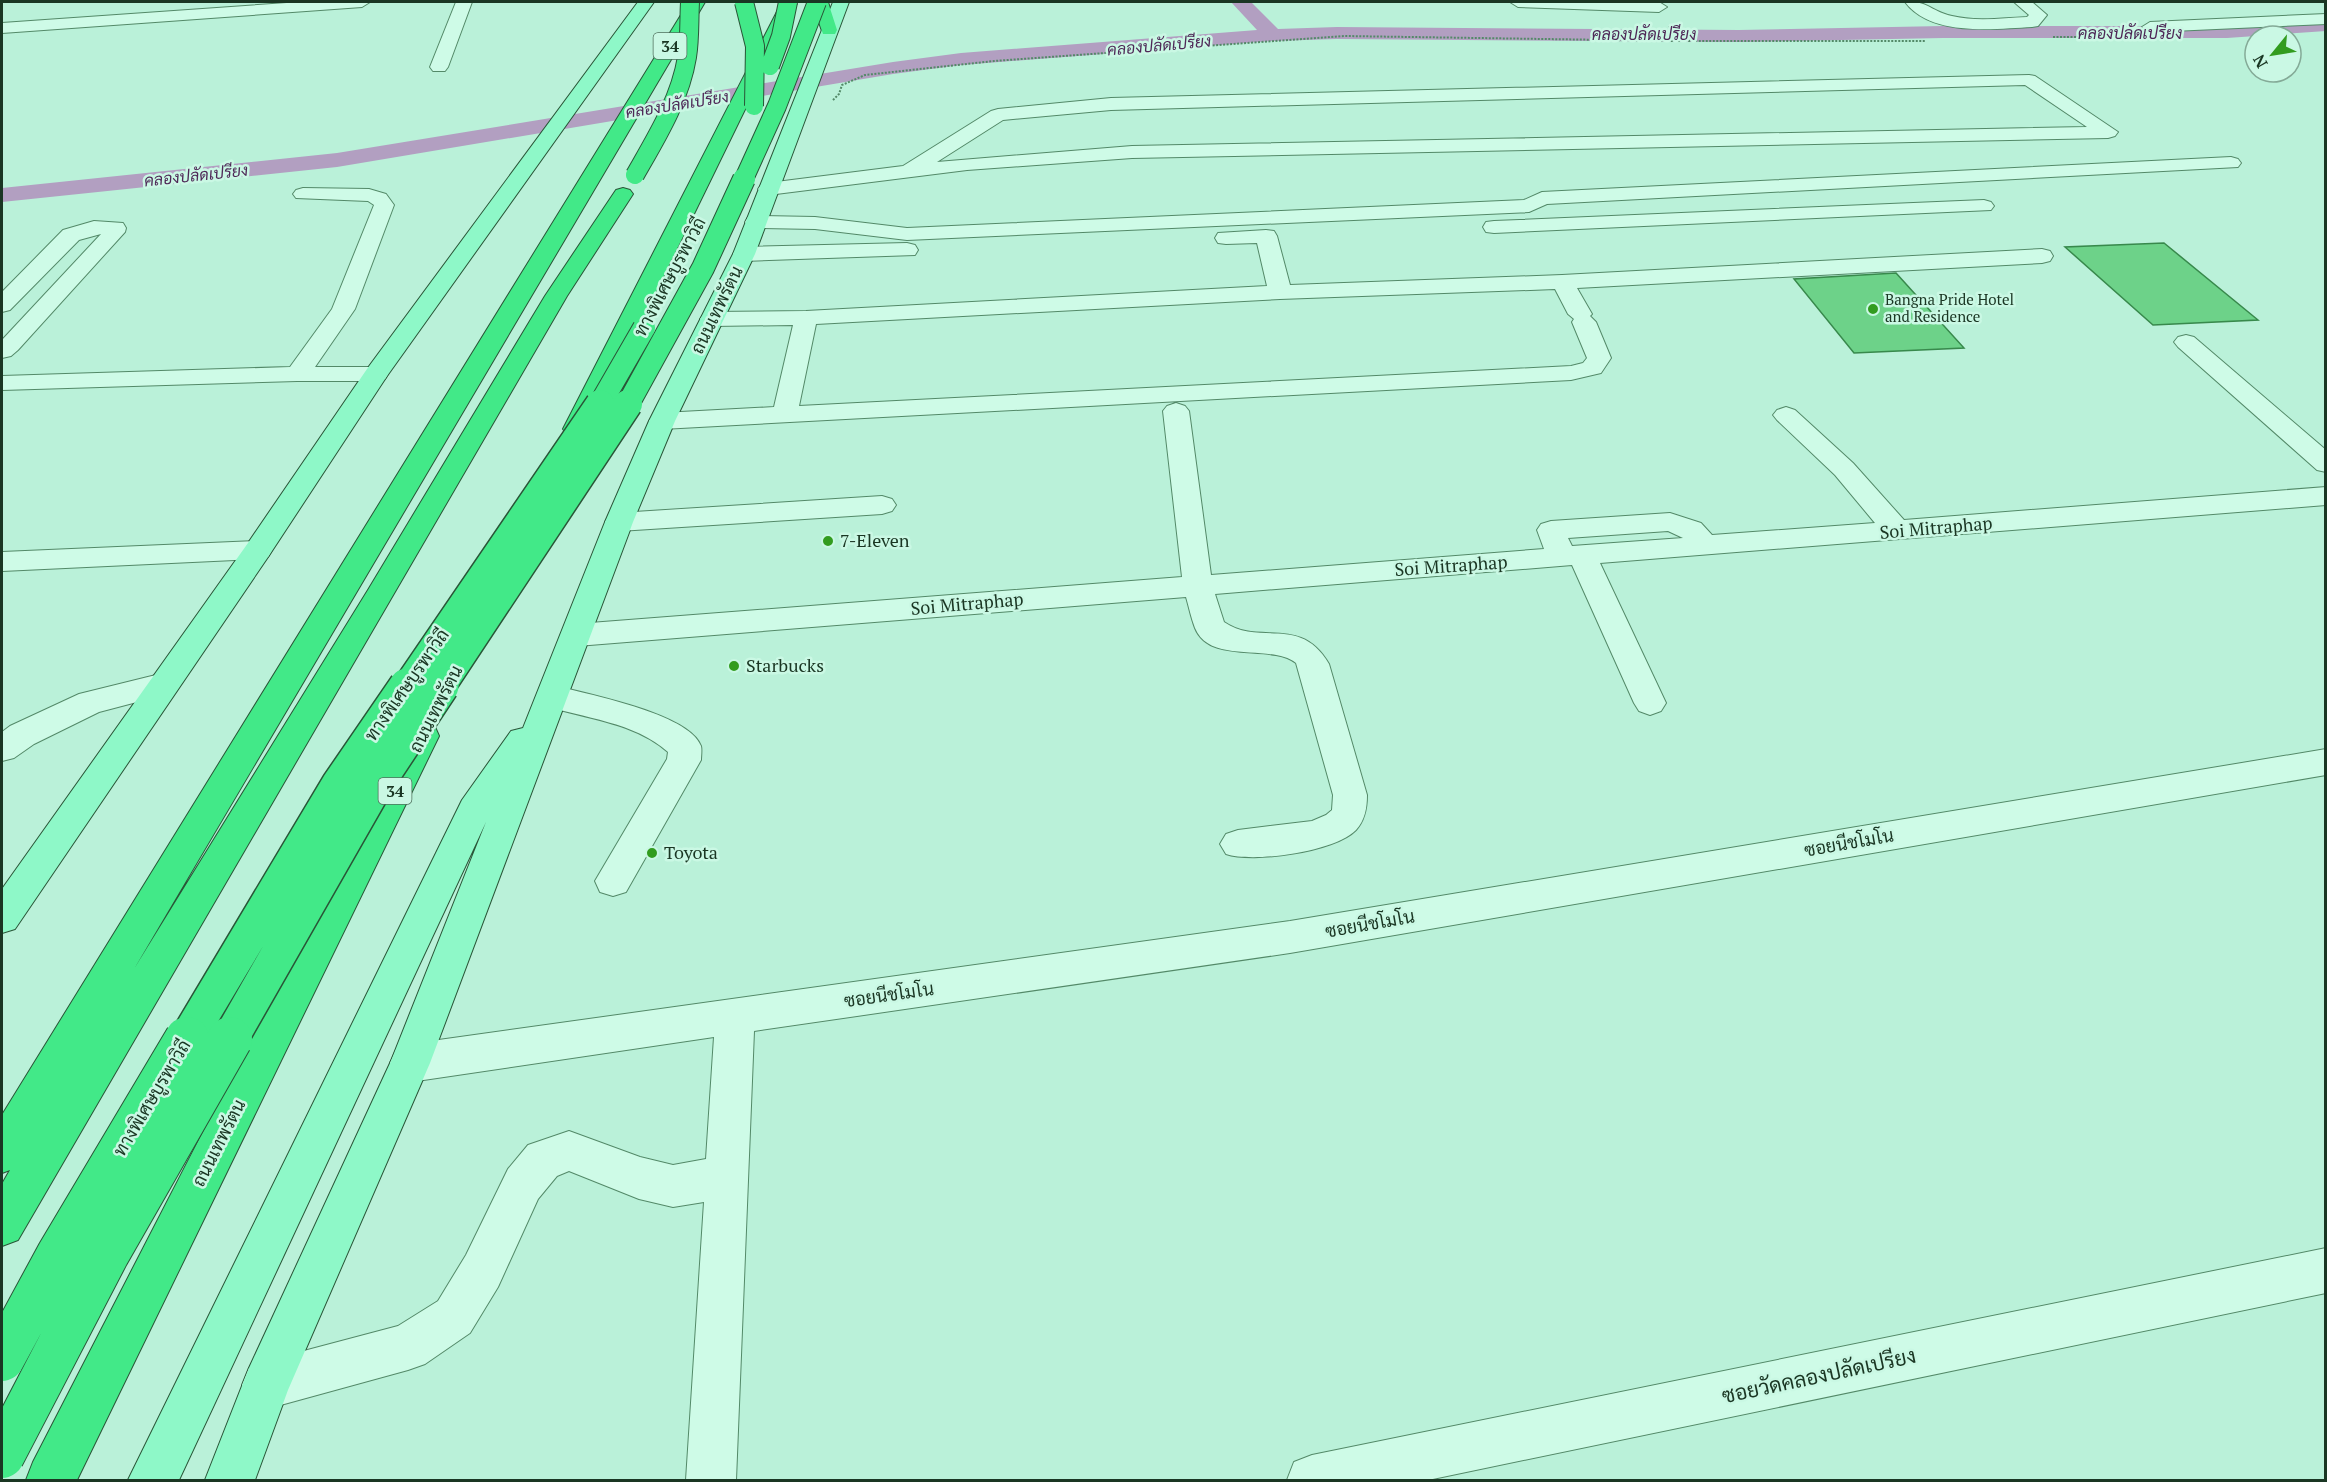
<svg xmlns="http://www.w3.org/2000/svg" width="2327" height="1482" font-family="'PT Serif',Sarabun,serif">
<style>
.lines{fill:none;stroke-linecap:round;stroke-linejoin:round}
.canal{fill:#b29fc1;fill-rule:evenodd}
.building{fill:#6dd289;stroke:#38894c;stroke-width:1.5}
.minor-casing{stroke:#538968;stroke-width:2}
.major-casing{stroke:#295537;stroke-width:2}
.highway-casing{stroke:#295537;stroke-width:2}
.path{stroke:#538968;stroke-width:2;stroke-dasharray:2 1.5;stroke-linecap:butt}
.minor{fill:#cefbe7;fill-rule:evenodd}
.major{fill:#8ef8c8;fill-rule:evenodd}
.highway{fill:#42e988;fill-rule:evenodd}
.highway-bridge-far4-casing{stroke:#295537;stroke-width:20;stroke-linecap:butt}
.highway-bridge-far3-casing{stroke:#295537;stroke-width:24;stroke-linecap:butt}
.highway-bridge-far2-casing{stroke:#295537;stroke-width:31;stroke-linecap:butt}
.highway-bridge-far1-casing{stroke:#295537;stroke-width:38;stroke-linecap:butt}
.highway-bridge-casing{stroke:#295537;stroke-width:46;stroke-linecap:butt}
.highway-bridge-far4{stroke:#42e988;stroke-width:18}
.highway-bridge-far3{stroke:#42e988;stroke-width:22}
.highway-bridge-far2{stroke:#42e988;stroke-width:28}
.highway-bridge-far1{stroke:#42e988;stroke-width:35}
.highway-bridge{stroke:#42e988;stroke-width:44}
.poi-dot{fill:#329c1f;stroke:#caf8e4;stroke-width:2}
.labels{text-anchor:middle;stroke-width:5;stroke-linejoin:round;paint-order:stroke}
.far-poi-label{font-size:15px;fill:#1a3623;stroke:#caf8e4;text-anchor:start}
.far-water-label{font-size:16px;font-style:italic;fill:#4e2857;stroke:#caf8e4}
.shield{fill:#caf8e4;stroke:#4f705d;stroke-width:1.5}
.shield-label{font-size:16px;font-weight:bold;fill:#1a3623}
.street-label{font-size:18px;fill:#1a3623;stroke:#caf8e4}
.poi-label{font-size:18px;fill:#1a3623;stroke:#caf8e4;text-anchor:start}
.near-street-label{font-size:21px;fill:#1a3623;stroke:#caf8e4}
</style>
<rect width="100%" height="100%" fill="#baf1d9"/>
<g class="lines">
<path class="canal" d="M1231 2H1251L1278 29 1337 27 1739 30 1943 26H2227L2326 19V31L2227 38H1943L1739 42 1337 39 1273 41 961 65 893 74 337 167 2 202V188L337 153 893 62 961 53 1257 30Z"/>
</g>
<path class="building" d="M2164 243 2258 320 2153 325 2065 247Z
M1896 273 1964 348 1854 353 1794 279Z"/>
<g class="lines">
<g class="minor-casing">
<path id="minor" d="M301 2H370L362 7 2 33V23Z
M456 2H472L448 67 445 71H433L430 67Z
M1510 2H1659L1667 7 1659 12 1518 7Z
M1905 2C1927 0 1932 12 1952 16 1977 22 2003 18 2027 17L2029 15 2014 2H2032L2047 15 2038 26 2032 27C1994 29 1931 37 1905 2Z
M2326 14V24L2150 32 2142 27 2150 22Z
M2029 75 2035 76 2118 132 2115 136 2108 138 1132 158 967 170 768 195 761 193 758 189 761 185 768 183 903 166 991 111 998 109 1111 98ZM2025 85 2087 127 1132 146 937 162 1003 120 1111 110Z
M2231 157 2238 159 2241 163 2238 167 1547 204 1529 212 907 240 815 229 756 228 748 227 745 222 748 217 756 216 815 217 907 228 1524 200 1542 192Z
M303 188 369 189 386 194 394 205 355 309 315 367H376L385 369 388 374 385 379 376 381H297L2 390V376L290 367 332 309 374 205 368 201 296 198 293 194 296 190Z
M1984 200 1991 202 1994 206 1991 210 1494 233 1486 232 1483 227 1486 222 1494 221Z
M94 221 123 223 126 228 125 232 18 350 11 356 2 358V340L101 234 79 240 10 310 2 312V292L63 230Z
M1266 230 1274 231 1277 236 1290 285 1562 275 2042 249 2050 251 2053 256 2050 261 2042 263 1577 288 1592 314 1590 316 1596 322 1611 358 1601 373 1571 380 662 429 653 426 649 421 653 416 662 413 774 407 793 325 712 326 704 324 700 319 704 314 712 312 806 311 1267 286 1257 243 1226 244 1218 243 1215 238 1218 233ZM1555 289 1568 314 1574 319 1572 322 1587 358 1583 363 1571 366 799 406 816 324 1280 299Z
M907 243 915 245 918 250 915 255 744 261 736 259 733 254 736 249 744 247Z
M2186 335 2194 337 2326 450V472L2317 470 2178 347 2174 342 2178 337Z
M1176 403 1185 406 1189 411 1211 575 1544 549 1537 530 1541 524 1551 521 1670 513 1701 523 1712 535 1875 523 1835 475 1777 420 1773 415 1777 410 1786 407 1795 410 1853 463 1904 520 2326 487V505L1600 563 1666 703 1661 711 1650 715 1639 711 1634 703 1572 565 1215 594 1224 622C1260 647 1300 614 1329 664L1367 795C1367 808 1365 820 1356 830 1335 852 1253 863 1226 854L1220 844 1226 834 1238 830 1312 821 1326 815 1332 810 1333 795 1296 663C1270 643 1210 665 1195 628 1191 618 1189 607 1186 597L577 646 566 643 562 635 566 627 577 624 1182 577 1163 411 1167 406ZM1668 531 1683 538 1572 546 1568 538Z
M882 496 892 499 896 505 892 511 882 514 619 531 609 528 605 522 609 516 619 513Z
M258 541 268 543 272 550 268 557 258 559 2 571V552Z
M164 673 175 676 180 684 175 692 99 712 34 744 14 758 2 761V732L10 726 79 694Z
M553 685C585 694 689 713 701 746 702 750 701 756 701 760L626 892 613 896 600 892 595 881 667 759 668 752C635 722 583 718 542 705L537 697 542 689Z
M2326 749V775L1290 953 754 1031 736 1480H686L704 1202 673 1207 639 1199 569 1171 557 1176 538 1199 498 1287 470 1333 425 1364 408 1370 266 1409 249 1402 242 1385 249 1368 266 1361 398 1326 438 1301 466 1255 508 1169 528 1145 569 1131 640 1157 673 1165 706 1159 714 1037 410 1082 396 1076 390 1063 396 1050 410 1044 1290 921Z
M2326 1248V1293L1428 1480H1287L1294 1462 1312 1455Z"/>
</g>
<g class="major-casing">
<path id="major" d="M638 2H654L387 376 268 557 15 929 2 933V889L248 543 367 369Z
M833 2H849L755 254 675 421 633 522 430 1063 288 1390 255 1480H205L249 1368 391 1061 486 822 179 1480H128L462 800 511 731 523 728 605 522 649 421 733 254Z"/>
</g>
<g class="highway-casing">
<path id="highway" d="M689 2H705L134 969 368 590 545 296 616 190 623 188 630 190 633 194 567 296 18 1240 2 1246V1184L10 1170 2 1173V1115Z
M782 2 797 3 589 429 585 434 576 437 567 434 563 429Z
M812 2H828L837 30 835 34H823Z
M423 724 435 727 439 736 77 1480H26L33 1462 407 736 411 727Z"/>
</g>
<path class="path" d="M1669 26 1677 41
M2053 37H2126
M833 100 839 94 842 85 865 75 994 61 1344 36 1678 41H1925"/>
<use href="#minor" class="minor"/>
<use href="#major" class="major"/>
<use href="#highway" class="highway"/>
<g class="highway-bridge-far4-casing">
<path id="highway-bridge-far4" d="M744 2 755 46 754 106
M770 66 781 36 788 2
M635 175C656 138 680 100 687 57 690 39 689 20 690 2
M743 181 777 106 817 2"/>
</g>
<g class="highway-bridge-far3-casing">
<path id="highway-bridge-far3" d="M599 406 644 328
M627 406 703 268 744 179"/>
</g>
<g class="highway-bridge-far2-casing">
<path id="highway-bridge-far2" d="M406 688 600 404
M440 688 628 404"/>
</g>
<g class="highway-bridge-far1-casing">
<path id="highway-bridge-far1" d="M186 1041 339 785 407 686
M229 1041 374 787 441 686"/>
</g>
<g class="highway-bridge-casing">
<path id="highway-bridge" d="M2 1359 59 1254 187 1039
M2 1456 107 1254 230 1039"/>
</g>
<use href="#highway-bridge-far4" class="highway-bridge-far4"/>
<use href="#highway-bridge-far3" class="highway-bridge-far3"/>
<use href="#highway-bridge-far2" class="highway-bridge-far2"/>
<use href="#highway-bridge-far1" class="highway-bridge-far1"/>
<use href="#highway-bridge" class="highway-bridge"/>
</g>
<g class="poi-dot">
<circle cx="1873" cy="309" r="6"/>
<circle cx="828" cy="541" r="6"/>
<circle cx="734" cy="666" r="6"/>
<circle cx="652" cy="853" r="6"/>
</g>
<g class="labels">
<g class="far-poi-label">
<text x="1885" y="305">Bangna Pride Hotel<tspan x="1885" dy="17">and Residence</tspan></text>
</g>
<g class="far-water-label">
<text x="2130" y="39">คลองปลัดเปรียง</text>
<text x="1644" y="40">คลองปลัดเปรียง</text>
<text transform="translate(1159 45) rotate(-5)" y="6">คลองปลัดเปรียง</text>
<text transform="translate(677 104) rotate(-9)" y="6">คลองปลัดเปรียง</text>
<text transform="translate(196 175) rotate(-6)" y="6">คลองปลัดเปรียง</text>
</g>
<g class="shield">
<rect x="653.5" y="33" width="33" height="26" rx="4.5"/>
<rect x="378.5" y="778" width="33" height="26" rx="4.5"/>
</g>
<g class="shield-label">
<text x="670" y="52">34</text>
<text x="395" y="797">34</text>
</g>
<g class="street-label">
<text transform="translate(670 277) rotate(-62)" y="6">ทางพิเศษบูรพาวิถี</text>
<text transform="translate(717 310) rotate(-64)" y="6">ถนนเทพรัตน</text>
<text transform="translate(1936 528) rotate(-5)" y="6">Soi Mitraphap</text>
<text transform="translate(1451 566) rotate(-4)" y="6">Soi Mitraphap</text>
<text transform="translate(967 604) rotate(-5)" y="6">Soi Mitraphap</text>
<text transform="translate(407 685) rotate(-55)" y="6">ทางพิเศษบูรพาวิถี</text>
<text transform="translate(436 709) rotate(-63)" y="6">ถนนเทพรัตน</text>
<text transform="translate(1849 843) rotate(-10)" y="6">ซอยนีชโมโน</text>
<text transform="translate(1370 924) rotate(-10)" y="6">ซอยนีชโมโน</text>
<text transform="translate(889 995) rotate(-8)" y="6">ซอยนีชโมโน</text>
<text transform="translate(152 1098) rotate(-59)" y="6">ทางพิเศษบูรพาวิถี</text>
<text transform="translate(219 1143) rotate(-63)" y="6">ถนนเทพรัตน</text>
</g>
<g class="poi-label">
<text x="840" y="547">7-Eleven</text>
<text x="746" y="672">Starbucks</text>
<text x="664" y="859">Toyota</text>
</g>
<g class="near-street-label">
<text transform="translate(1819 1376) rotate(-12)" y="7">ซอยวัดคลองปลัดเปรียง</text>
</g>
</g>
<rect width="2327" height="1482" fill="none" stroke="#1a3623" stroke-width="6"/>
<g transform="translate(2273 54) rotate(240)"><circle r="28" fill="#caf8e4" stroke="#84aa97" stroke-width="1.5"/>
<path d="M0-4.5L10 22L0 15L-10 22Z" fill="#329c1f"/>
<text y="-9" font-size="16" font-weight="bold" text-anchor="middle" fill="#1a3623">N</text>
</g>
</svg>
